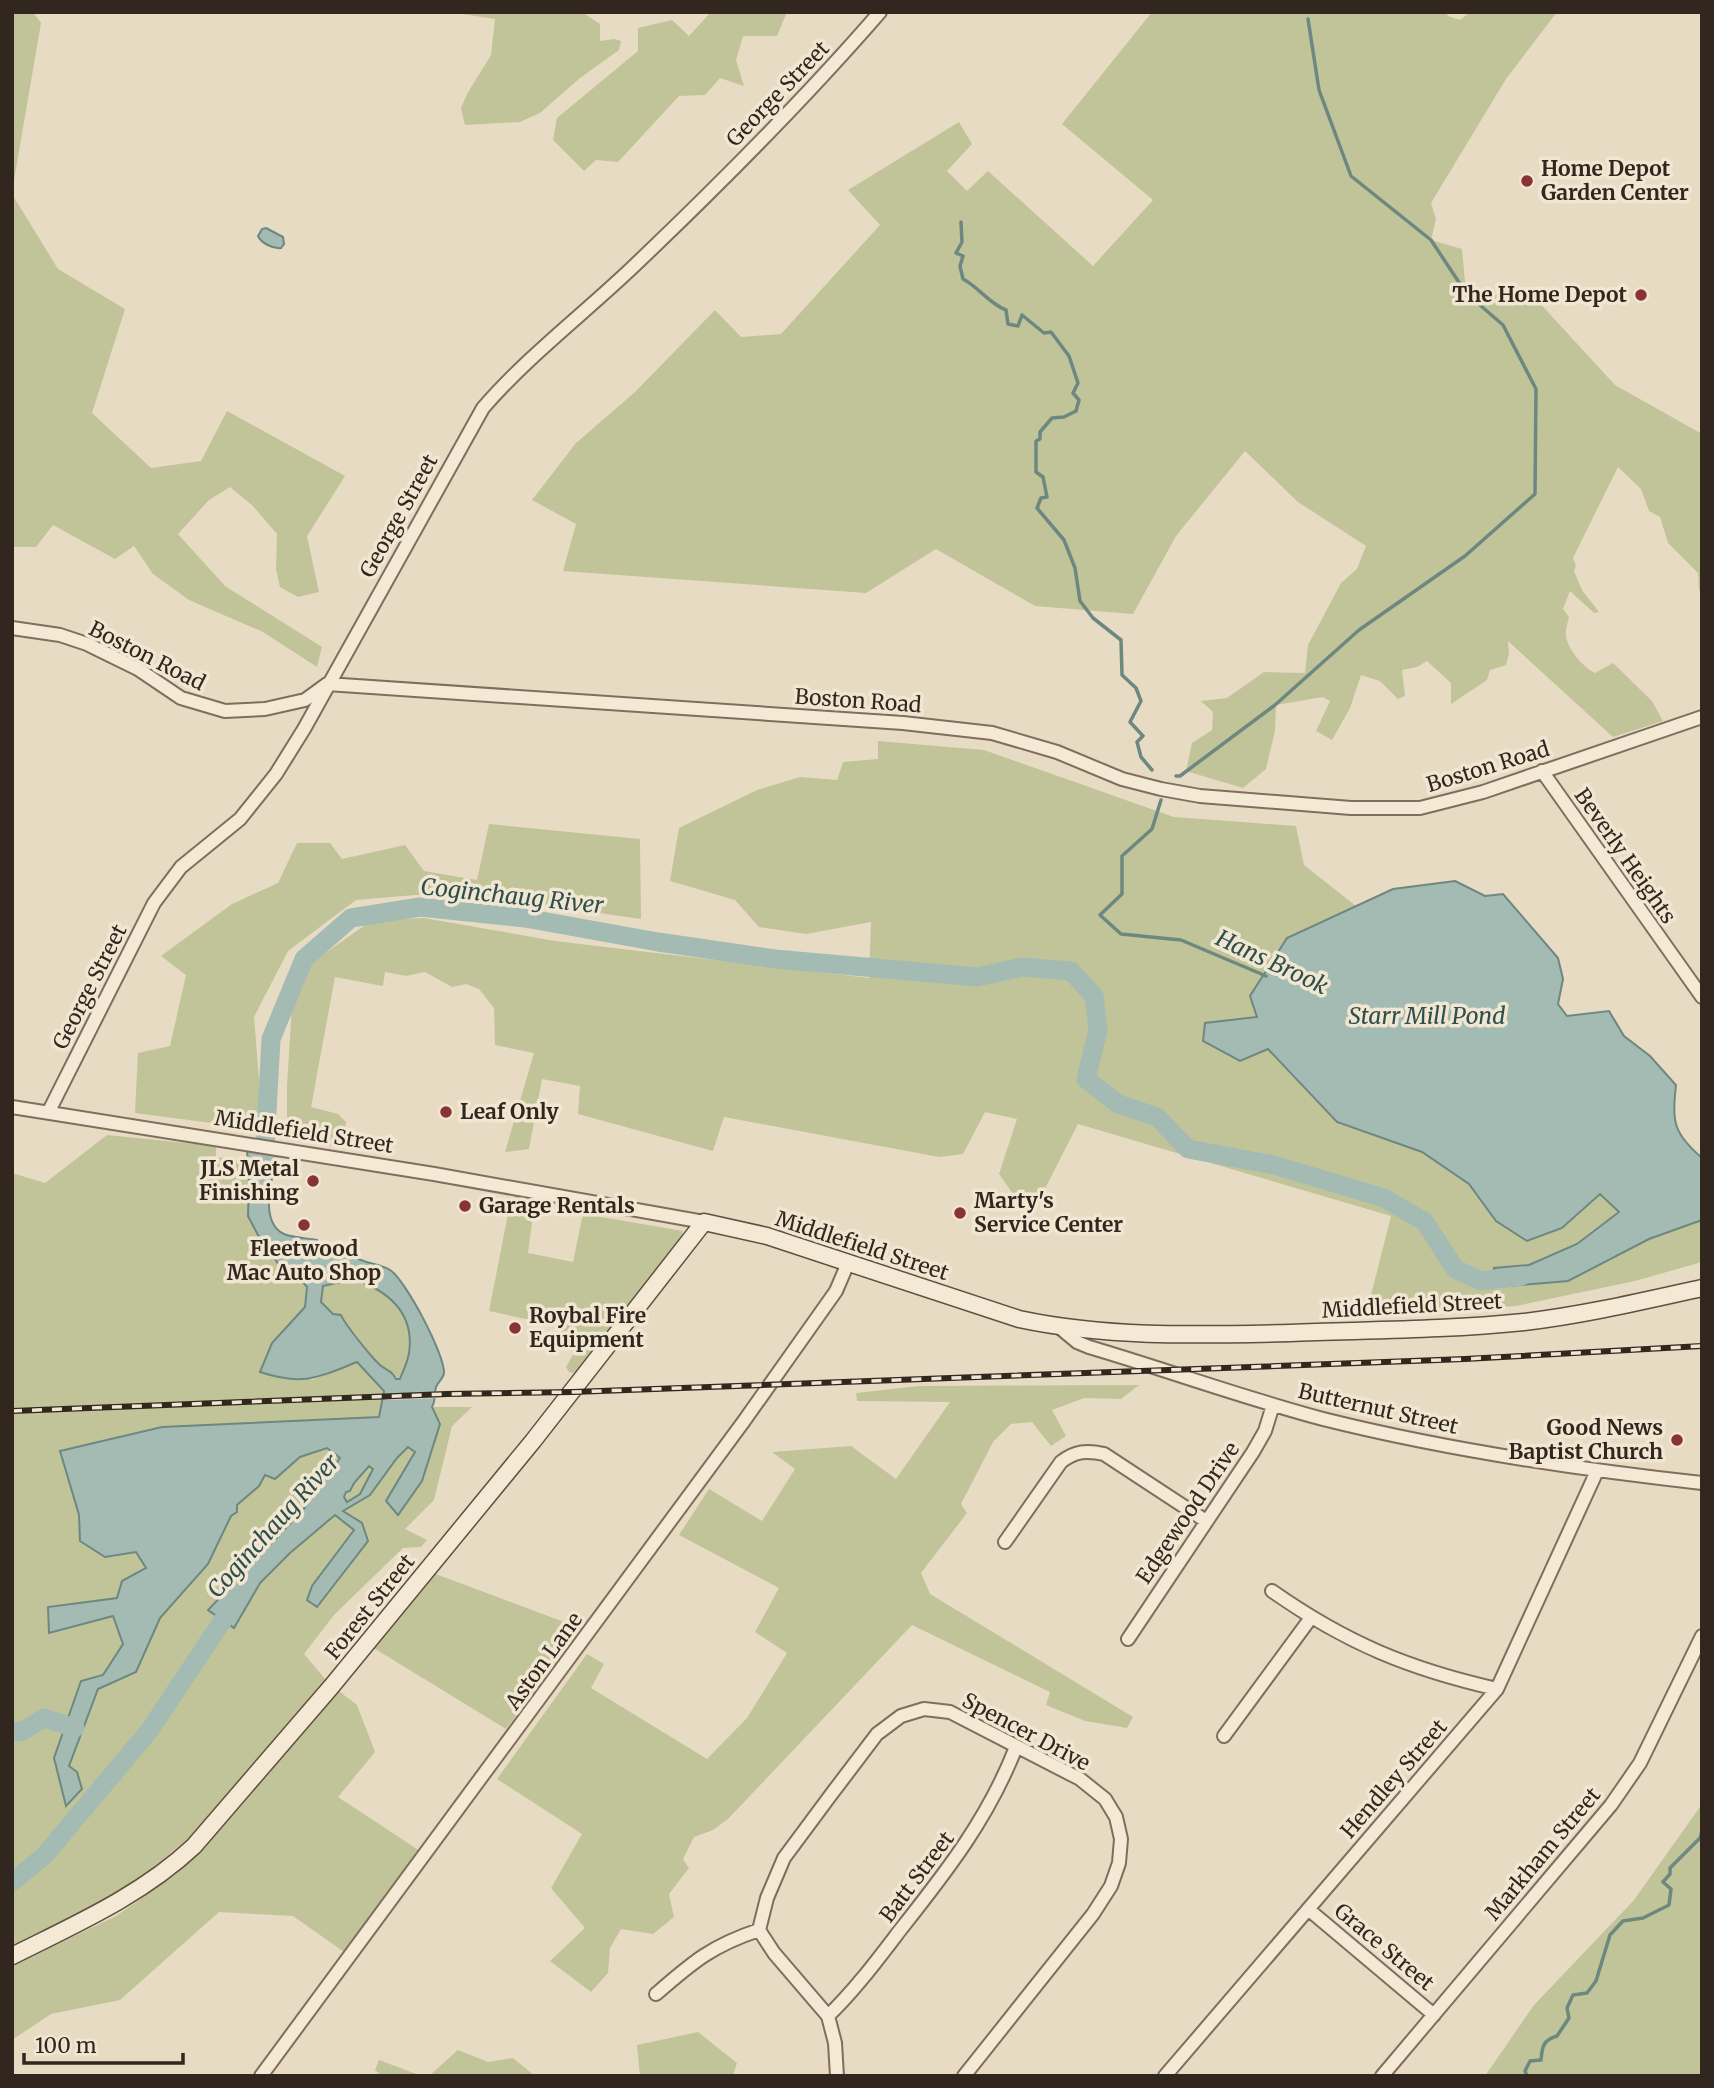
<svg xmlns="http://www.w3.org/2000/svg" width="1714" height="2088" font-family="Merriweather,serif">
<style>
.green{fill:#c1c498}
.water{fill:#a4bbb4;stroke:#6d8880;stroke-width:2;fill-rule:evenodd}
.pier{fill:#e8dbc3}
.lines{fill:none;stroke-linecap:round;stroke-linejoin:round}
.stream{stroke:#6d8880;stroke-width:3.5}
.river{stroke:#a4bbb4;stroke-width:19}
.street-casing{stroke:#806e5c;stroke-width:16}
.secondary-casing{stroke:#614f3f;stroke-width:19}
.street{stroke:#f4e9d5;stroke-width:12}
.secondary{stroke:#f4e9d5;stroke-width:16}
.rail-casing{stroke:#31271e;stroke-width:6}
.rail{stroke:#f0e6d1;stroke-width:3.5;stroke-dasharray:10;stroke-linecap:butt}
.poi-dot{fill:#873437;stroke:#f0e6d1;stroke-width:2.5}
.labels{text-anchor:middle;stroke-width:7;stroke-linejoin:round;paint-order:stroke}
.street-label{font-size:21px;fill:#31271e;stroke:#f0e6d1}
.poi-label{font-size:21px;font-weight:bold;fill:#31271e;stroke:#f0e6d1;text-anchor:start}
.water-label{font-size:23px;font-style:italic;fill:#2f4f4c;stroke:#f0e6d1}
</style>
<rect width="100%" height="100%" fill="#e8dbc3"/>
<path class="green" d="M12 12H33L41 23 12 192Z
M449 12H582L600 24V41L614 39 621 41 619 50 580 78 540 113 520 122 465 125 461 108 467 94 491 55 495 19Z
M711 12H787L777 36H743L736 60 744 86 720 78 705 95 679 96 618 162 596 160 584 171 553 140 557 118 638 51V28L672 20 689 36Z
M1152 12H1446L1448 16 1460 20 1470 12H1557L1506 79 1431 203 1436 219 1431 240 1462 249 1466 292 1535 298 1615 385 1702 434V593L1699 590 1698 573 1668 543 1660 517 1649 511 1641 489 1618 467 1573 558 1576 566 1574 571 1582 590 1599 612 1594 613 1570 591 1563 609 1569 617C1568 622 1565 630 1566 635 1567 649 1583 667 1595 673L1613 663 1652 701 1663 721 1613 737 1508 641 1509 654 1506 665 1490 670 1487 680 1451 704V683L1427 661 1417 667 1402 670 1405 696 1398 699 1380 681 1361 675 1350 708 1332 740 1316 731 1330 701 1323 697 1276 705 1275 731 1266 769 1243 788 1186 771 1192 743 1212 730 1213 712 1201 701 1227 698 1264 672 1305 673 1308 645 1341 583 1357 569 1366 546 1298 502 1245 451 1176 536 1133 614 1035 606 936 549 866 593 563 571 576 524 532 500 576 443 635 392 715 310 741 337 781 334 880 225 848 190 959 122 972 144 947 171 967 191 988 171 1093 266 1153 200 1062 124Z
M12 194 58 269 125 309 92 413 151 468 201 461 227 411 345 476 307 536 319 592 298 597 280 587 276 569 277 534 253 506 230 487 209 500 178 534 225 586 322 647 317 667 263 632 189 600 153 574 134 546 115 559 53 525 36 547H12Z
M878 741 984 750 1174 817 1296 826 1304 865 1356 906 1287 938 1257 1017 1206 1023 1268 1049 1337 1122 1422 1152 1469 1184 1496 1221 1562 1228 1600 1193 1620 1212 1577 1244 1529 1265 1495 1268 1497 1287 1649 1239 1702 1220V1262L1635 1281 1516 1306 1366 1315 1391 1216 1078 1124 1030 1218 999 1174 1017 1119 985 1112 963 1154 939 1157 724 1117 713 1151 578 1114 580 1086 542 1079 529 1149 505 1152 534 1053 495 1045 494 1008 479 989 466 984 452 987 425 972 406 976 385 972 383 986 335 977 311 1107 338 1114 346 1122 345 1136 340 1147 287 1140V1086L292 1005 310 964 372 920 424 918 555 941 869 978 871 922 806 934 759 927 735 900 670 881 679 828 757 790 800 777 837 780 843 762 878 759Z
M489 824 640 839 641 919 451 892 356 900 288 951 254 1017 261 1104 250 1128 135 1113 138 1053 170 1046 186 975 161 956 232 904 278 883 297 843H330L342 859 405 845 424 871 477 880Z
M107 1135 216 1146V1157L247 1161 249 1176 248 1216 271 1255 282 1269 297 1275 307 1287 305 1307 272 1343 312 1380 357 1361 384 1391 379 1417 162 1427 61 1451 79 1515 80 1541 105 1557 136 1552 147 1568 122 1581 113 1616 123 1644 103 1675 81 1681 54 1758 66 1805 81 1789 69 1766 98 1689 136 1672 160 1618 188 1588 237 1505 259 1486 265 1474 275 1478 300 1457 328 1448 340 1458 303 1510 208 1610 235 1627 260 1583 290 1553 334 1515 370 1495 397 1458 408 1447 415 1451 386 1501 398 1514 422 1481 440 1424 432 1407H472L452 1426 434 1500 405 1529 427 1540 421 1547 403 1548 334 1615 304 1654 326 1680 198 1830 144 1875 81 1914 12 1947V1173L45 1183Z
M524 1194 532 1223 528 1253 573 1262 583 1214 683 1231 681 1238 579 1370 573 1373 569 1372 566 1367 575 1351 553 1348 558 1326 489 1311 508 1214 514 1196Z
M354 1279C388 1291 416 1312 409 1353 408 1361 403 1371 400 1379L378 1364 357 1336 320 1302 323 1286Z
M1139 1385 1121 1399 1084 1398 1052 1410 1066 1436 1051 1446 1032 1422 1011 1424 993 1442 961 1504 967 1513 921 1573 930 1594 1133 1717 1127 1728 1085 1721 1046 1705 1050 1692 912 1625 728 1819 713 1830 694 1837 683 1859 689 1868 669 1894 674 1917 653 1934 621 1929 610 1948 608 1973 591 1992 550 1961 585 1928 551 1888 582 1834 497 1779 587 1654 604 1664 591 1688 707 1759 747 1718 787 1653 755 1632 779 1588 679 1535 709 1489 762 1521 795 1469 772 1452 851 1446 896 1479 950 1402 857 1401 856 1393 919 1386Z
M370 1465 373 1468 360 1494 347 1502 344 1497 346 1492 350 1491 354 1483Z
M433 1573 580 1628 506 1729 372 1647Z
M339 1691 357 1705 375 1752 338 1797 420 1851 347 1954 293 1916 219 1912 120 2000 51 2014 12 2040V1966L116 1916 176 1874 209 1841Z
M1702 1804V2076H1485L1534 2005 1634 1900Z
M698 2032 737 2063 733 2076H640L637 2045Z
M458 2050 488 2062 513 2058 535 2076H429Z
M379 2060 422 2076H382L375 2070Z"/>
<path class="water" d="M266 228 283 237 284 244 281 248C273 249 261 243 258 236L262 229Z
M1455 881 1485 896 1503 894 1558 958 1563 979 1558 1004 1567 1016 1609 1011 1624 1036 1650 1056 1676 1085C1672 1122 1673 1133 1702 1158V1220L1649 1239 1568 1281 1496 1287 1494 1268 1529 1265 1577 1244 1619 1212 1600 1194 1562 1228 1527 1241 1496 1221 1469 1184 1422 1152 1337 1122 1268 1049 1240 1061 1203 1041 1205 1023 1257 1017 1250 996 1287 938 1393 889Z
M247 1151 278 1156C272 1175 258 1222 284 1234 293 1238 307 1238 317 1240L321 1245 347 1249C356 1264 377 1262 390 1270 405 1279 445 1355 444 1373 443 1379 438 1382 436 1387 434 1394 436 1400 432 1407L440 1424 422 1481 398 1515 386 1501 415 1452 408 1447 397 1458 370 1495 343 1511 362 1523 368 1541 317 1607 307 1600 312 1586 354 1530 335 1515 290 1553 260 1583 234 1628 208 1610 303 1510 340 1458 327 1448 300 1457 275 1479 265 1475 259 1486 237 1505V1512L231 1516 208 1564 160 1618 136 1672 98 1689 69 1766 77 1772 82 1789 66 1806 54 1758 81 1681 103 1675 123 1644 113 1616 49 1633 48 1607 117 1598 122 1581 146 1568 136 1552 105 1557 80 1541 79 1515 60 1451 162 1427 379 1417 384 1391 357 1362C317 1378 303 1386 260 1372L272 1343 305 1307 307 1287 297 1275 282 1269 259 1237 248 1216 249 1176ZM354 1279C388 1291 415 1312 409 1353 408 1361 403 1371 400 1379H396C392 1370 387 1371 380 1365 372 1358 344 1323 341 1315L333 1314 321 1302 323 1286ZM369 1466 373 1469 360 1494 347 1502 344 1497 346 1492 350 1491 354 1483Z"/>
<path class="pier" d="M440 1392V1398L387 1400 386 1394Z"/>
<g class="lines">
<path class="stream" d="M961 222 962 242 956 253 963 256 960 266 963 279C980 288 988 303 1006 310L1008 324 1018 326 1022 315 1044 333 1051 332 1069 356 1078 383 1073 393 1079 400 1076 411 1064 417 1052 418 1040 432V439L1036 441V472L1043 477 1047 497 1041 498 1037 508 1064 540 1075 568 1080 601 1093 618 1121 640 1122 675 1136 688 1141 701 1130 722 1143 736 1137 742 1141 757 1152 770
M1176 776H1180L1275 705 1359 630 1465 556 1535 494 1536 389 1503 325 1466 293 1431 240 1351 176 1319 90 1308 19
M1161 800 1152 829 1122 856V894L1100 915 1121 934 1181 940 1266 976
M1527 2076 1525 2071 1530 2061 1541 2060C1542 2047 1543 2040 1557 2036L1569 2018 1567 2008 1573 1995 1587 1993 1596 1981 1610 1935 1623 1921 1643 1918 1669 1905 1671 1889 1663 1882 1670 1874V1868L1700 1838 1702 1831"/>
<path class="river" d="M264 1167 271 1039 304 959 351 918 420 907 525 918 658 942 775 959 977 977 1023 967 1071 971 1094 996 1098 1030 1086 1079 1118 1104 1157 1117 1188 1149 1274 1165 1384 1198 1425 1222 1455 1269 1481 1281 1522 1276
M12 1731 21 1732 44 1718 75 1728
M12 1882 44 1856 149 1731 237 1599"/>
<g class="street-casing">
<path id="street" d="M12 628 60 635 87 644 138 669 181 698 225 711 265 709 305 700 327 684 903 723 992 733 1057 752 1122 779 1161 789 1200 796 1351 808H1420L1483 792 1702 717
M1542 771 1702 997
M12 1107 434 1174 704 1222
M49 1111 154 903 181 867 240 819 276 774 304 729 483 408C529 355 585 313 635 265 720 184 803 101 880 12
M1059 1327 1077 1342 1089 1347C1167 1370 1244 1398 1323 1419 1447 1450 1575 1469 1702 1483
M1005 1542 1061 1462C1075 1451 1087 1450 1104 1454L1206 1521
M1272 1591C1346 1643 1409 1669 1497 1689
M1128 1639 1253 1452 1265 1431 1273 1405
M1224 1736 1310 1619
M1308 1909 1434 2015
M656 1994C693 1962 711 1946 759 1930
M828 2016C855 1990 878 1959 901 1929 947 1871 989 1817 1016 1747
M261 2076 744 1421 836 1291 848 1263
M837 2076 835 2043 828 2016 774 1953 759 1930 767 1898 784 1858 830 1796 877 1734 901 1716 924 1709 950 1712 1080 1779 1105 1799 1116 1817 1121 1839 1119 1863 1111 1886 1093 1914 964 2076
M1165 2076 1497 1689 1597 1471
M1382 2076 1611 1805 1640 1763 1702 1636"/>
</g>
<g class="secondary-casing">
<path id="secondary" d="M12 1956C76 1924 142 1895 194 1846L331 1687 533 1441 704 1222 767 1236 1019 1319C1108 1338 1199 1335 1290 1333 1367 1330 1446 1330 1524 1322 1584 1315 1643 1301 1702 1288"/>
</g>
<use href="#street" class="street"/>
<use href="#secondary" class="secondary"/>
<g class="rail-casing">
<path id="rail" d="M12 1411 447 1394 573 1392 1465 1359 1702 1346"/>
</g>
<use href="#rail" class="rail"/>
</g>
<g class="poi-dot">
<circle cx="1527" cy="181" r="7"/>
<circle cx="1641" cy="295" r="7"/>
<circle cx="446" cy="1112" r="7"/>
<circle cx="313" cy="1181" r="7"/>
<circle cx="465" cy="1206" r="7"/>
<circle cx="960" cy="1213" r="7"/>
<circle cx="304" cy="1225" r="7"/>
<circle cx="515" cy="1328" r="7"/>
<circle cx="1677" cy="1440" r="7"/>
</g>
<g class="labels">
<g class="street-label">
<text transform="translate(778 94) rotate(-46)" y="7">George Street</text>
<text transform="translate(399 516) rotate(-61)" y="7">George Street</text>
<text transform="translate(147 656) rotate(27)" y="7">Boston Road</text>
<text transform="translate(858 701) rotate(4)" y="7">Boston Road</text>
<text transform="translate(1488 767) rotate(-17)" y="7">Boston Road</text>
<text transform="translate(1625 856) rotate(55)" y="7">Beverly Heights</text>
<text transform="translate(90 987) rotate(-63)" y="7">George Street</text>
<text transform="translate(304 1132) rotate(9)" y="7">Middlefield Street</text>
<text transform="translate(862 1246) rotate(18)" y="7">Middlefield Street</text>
<text transform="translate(1412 1306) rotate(-3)" y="7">Middlefield Street</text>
<text transform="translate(1378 1409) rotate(13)" y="7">Butternut Street</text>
<text transform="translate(1188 1513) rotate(-56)" y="7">Edgewood Drive</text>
<text transform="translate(370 1607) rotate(-51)" y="7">Forest Street</text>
<text transform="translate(544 1661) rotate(-54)" y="7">Aston Lane</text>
<text transform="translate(1026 1732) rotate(28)" y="7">Spencer Drive</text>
<text transform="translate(1394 1779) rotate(-49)" y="7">Hendley Street</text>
<text transform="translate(1543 1854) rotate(-50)" y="7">Markham Street</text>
<text transform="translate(917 1877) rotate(-53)" y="7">Batt Street</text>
<text transform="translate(1384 1947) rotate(40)" y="7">Grace Street</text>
</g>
<g class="poi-label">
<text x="1541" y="176">Home Depot<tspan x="1541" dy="24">Garden Center</tspan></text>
<text x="1627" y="302" text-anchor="end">The Home Depot</text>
<text x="460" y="1119">Leaf Only</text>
<text x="299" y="1176" text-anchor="end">JLS Metal<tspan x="299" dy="24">Finishing</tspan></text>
<text x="974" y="1208">Marty's<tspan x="974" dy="24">Service Center</tspan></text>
<text x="479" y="1213">Garage Rentals</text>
<text x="304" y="1256" text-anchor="middle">Fleetwood<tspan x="304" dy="24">Mac Auto Shop</tspan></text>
<text x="529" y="1323">Roybal Fire<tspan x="529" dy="24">Equipment</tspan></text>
<text x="1663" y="1435" text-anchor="end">Good News<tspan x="1663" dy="24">Baptist Church</tspan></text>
</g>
<g class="water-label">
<text transform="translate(512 896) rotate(6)" y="8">Coginchaug River</text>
<text transform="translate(1272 962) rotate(25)" y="8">Hans Brook</text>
<text x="1427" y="1024">Starr Mill Pond</text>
<text transform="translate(273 1526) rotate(-48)" y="8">Coginchaug River</text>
</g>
</g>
<rect width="1714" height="2088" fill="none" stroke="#31271e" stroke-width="28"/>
<path d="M24 2053v10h159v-10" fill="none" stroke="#31271e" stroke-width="3.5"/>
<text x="35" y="2053" font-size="21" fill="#31271e" stroke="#f0e6d1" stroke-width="5" paint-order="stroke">100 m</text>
</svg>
